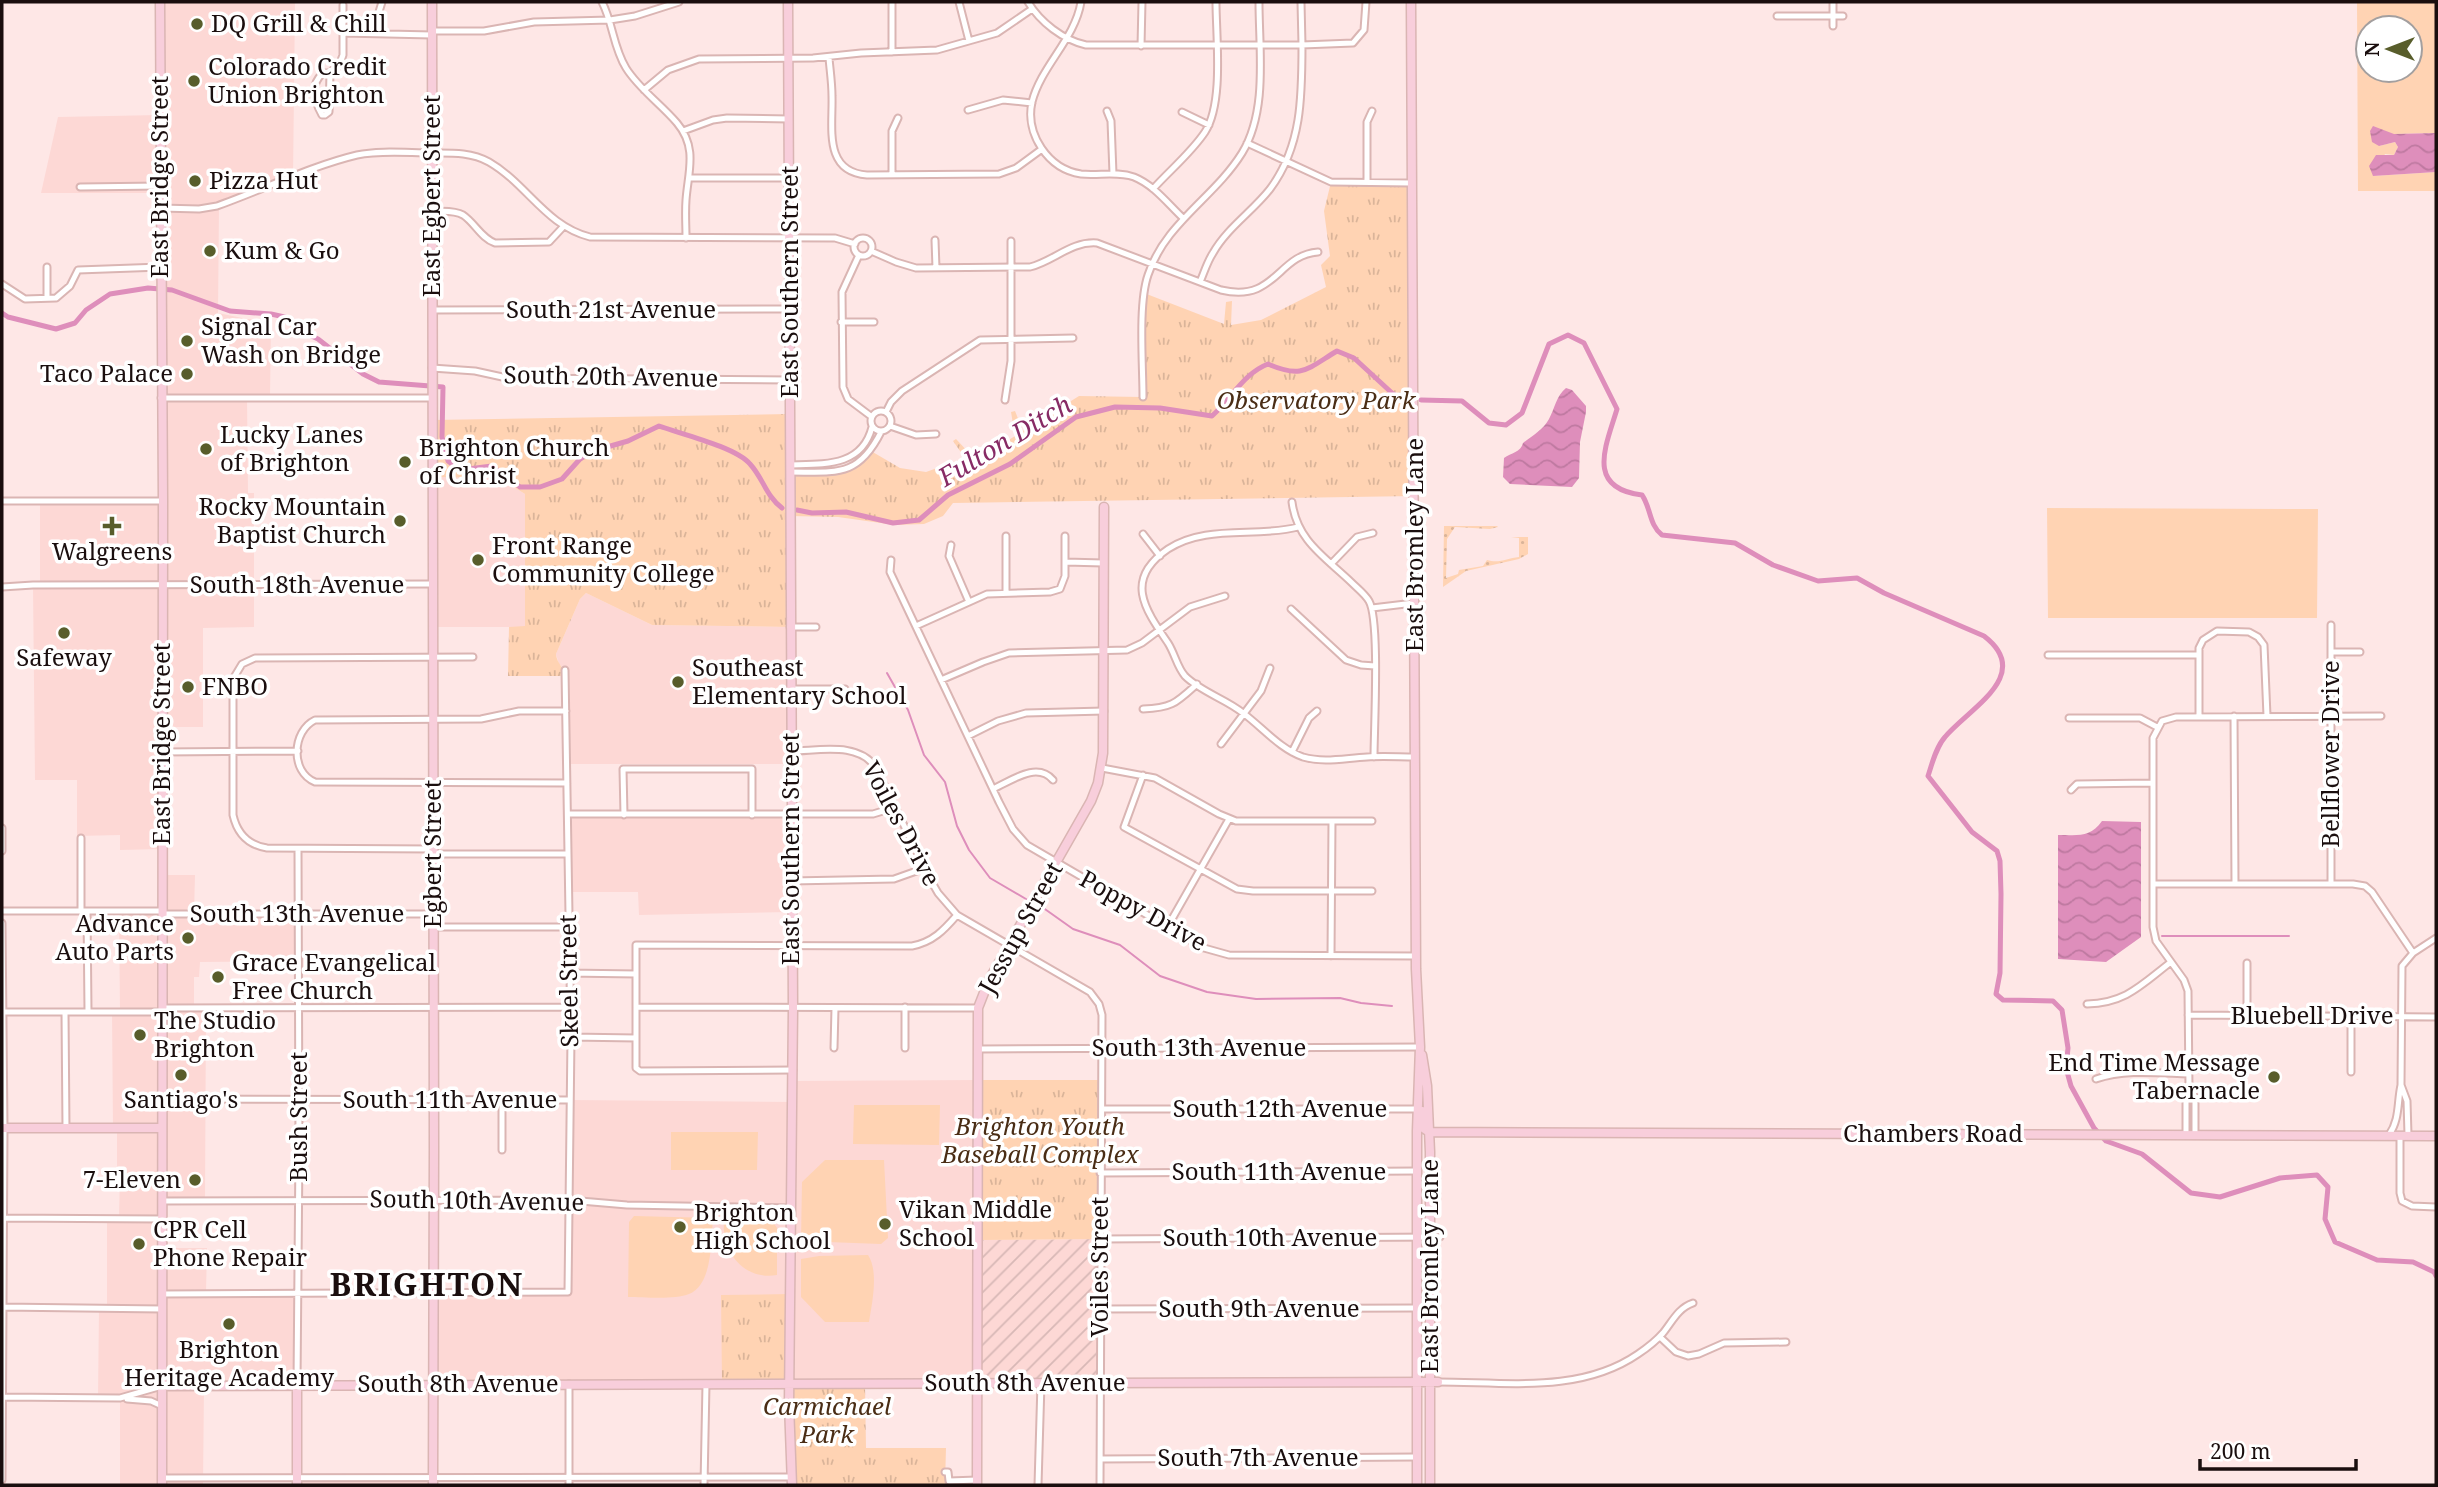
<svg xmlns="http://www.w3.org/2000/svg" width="2438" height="1487" font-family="'Noto Serif',serif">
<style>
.built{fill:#fdd8d5}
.industrial{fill:url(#industrial-furrows)}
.grass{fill:#ffd3b3;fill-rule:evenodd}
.park{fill:url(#park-tufts)}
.garden{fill:url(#garden-dots)}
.water{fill:url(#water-waves)}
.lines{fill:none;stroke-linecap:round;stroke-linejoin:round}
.stream{stroke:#de8ebb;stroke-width:2}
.canal{stroke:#de8ebb;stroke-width:5}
.street-casing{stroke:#dab5b3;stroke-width:9}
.secondary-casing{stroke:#dab5b3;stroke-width:11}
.street{stroke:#fff;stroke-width:5}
.secondary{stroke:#f8cedb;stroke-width:8}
.poi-dot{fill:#585d2b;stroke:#fff;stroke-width:2.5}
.labels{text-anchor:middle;stroke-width:7;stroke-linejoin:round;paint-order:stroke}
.poi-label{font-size:24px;fill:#1a0e0e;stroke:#fff;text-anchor:start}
.street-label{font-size:24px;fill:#1a0e0e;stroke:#fff}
.park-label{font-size:24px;font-style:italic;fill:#4a2d15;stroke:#fff}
.water-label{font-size:26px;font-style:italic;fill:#872b65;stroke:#fff}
.district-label{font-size:32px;font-weight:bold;letter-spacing:2px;fill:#1a0e0e;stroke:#fff}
</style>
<defs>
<pattern id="industrial-furrows" width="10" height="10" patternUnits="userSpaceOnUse" patternTransform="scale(1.75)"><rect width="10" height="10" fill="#fdd8d5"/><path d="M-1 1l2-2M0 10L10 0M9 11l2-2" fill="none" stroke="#d8b8b6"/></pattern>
<pattern id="park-tufts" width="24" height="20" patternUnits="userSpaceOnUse" patternTransform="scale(1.75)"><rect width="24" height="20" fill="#ffd3b3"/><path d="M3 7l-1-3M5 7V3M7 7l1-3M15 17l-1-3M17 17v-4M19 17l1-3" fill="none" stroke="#dab499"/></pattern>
<pattern id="garden-dots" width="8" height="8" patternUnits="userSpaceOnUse" patternTransform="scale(1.75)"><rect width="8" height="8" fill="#ffd3b3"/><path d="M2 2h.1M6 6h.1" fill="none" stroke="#dab499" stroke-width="1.8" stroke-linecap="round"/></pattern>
<pattern id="water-waves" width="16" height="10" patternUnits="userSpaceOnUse" patternTransform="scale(1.75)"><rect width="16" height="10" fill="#de8ebb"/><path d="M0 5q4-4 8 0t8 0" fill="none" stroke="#be79a0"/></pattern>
</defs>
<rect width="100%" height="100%" fill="#fee7e6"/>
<path class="built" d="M160 2H295L293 178 219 205 218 313 247 319 271 320 270 398H247L248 493H254V627L203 628V727H163L162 849 120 850V835L77 836V780H35L33 585 40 584V501H162L160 193H41L58 117 160 115Z
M432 477 499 478 525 494V627H432Z
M586 593 652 625 790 627 791 764H567L565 670 559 664 556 654 580 599Z
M568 814 791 815V912L639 915 638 892H567Z
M162 875H195L194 913 299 914 298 961 200 962 199 977H194V1007L206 1008 205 1201H163L162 1248H207L206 1292H298L297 1384 204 1385 203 1485H120V1399L98 1398 99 1309 107 1308V1218H119L120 1175H117V1128H113L112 1011H120L119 911H162Z
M979 1080 977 1383 433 1385V1293L568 1292 570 1100 792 1102V1081Z
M297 1478H433V1485H297Z"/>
<path class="industrial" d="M1100 1239 1102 1383H977L978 1240Z"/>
<path class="grass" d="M2357 2H2436V133L2394 134 2379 146 2395 142 2398 147 2394 155 2385 154 2373 176 2436 172V191H2358ZM2368 28H2410V70H2368Z
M2047 508 2318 509 2317 618H2048Z
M854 1105H940L939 1145 853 1144Z
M671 1132H758L757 1170H671Z
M825 1160H884L888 1238 881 1244 801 1241 802 1182Z
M634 1216 713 1218C711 1239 713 1285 689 1294 675 1300 644 1297 628 1297L629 1222Z
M724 1221 773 1222 777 1228V1275C745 1281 721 1252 724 1221Z
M868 1255C879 1271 872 1303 869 1322H825L801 1297V1259L819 1256Z"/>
<path class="park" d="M1331 182 1411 183 1415 496 953 503 943 516 924 524 895 525 838 517 790 516V627L652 625 586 593 580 599 556 654C557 664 564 667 566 676H508L509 627 525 626V494L499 478 432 477V420L790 414V472L843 470 871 451 900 468 926 472 965 458 953 441 956 439 971 455 996 448 1015 436 1011 412 1015 411 1023 431 1079 396 1143 397 1144 293 1224 324 1226 302 1232 301 1231 325 1261 320 1326 287 1321 265 1330 256 1324 211Z
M979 1080H1102L1100 1239 978 1240Z
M790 1294V1384H865L866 1448H946L945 1485H792L789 1384H722L721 1295Z"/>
<path class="garden" d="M1444 526H1497L1498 527 1490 529 1455 527 1447 539 1446 578 1458 574 1459 570 1483 566 1487 560C1499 564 1507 558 1519 557V538L1511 537H1528V554L1519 559 1466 571 1443 587Z"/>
<path class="water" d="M2373 126 2394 134 2436 133V172L2373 176 2369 166 2376 155H2394L2398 147 2395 142 2379 146 2372 142 2370 131Z
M1566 388 1572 390 1586 406V412L1580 442 1579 478 1572 487 1510 484 1503 477 1504 458C1511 453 1521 452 1523 443 1532 436 1543 430 1549 419 1555 408 1556 396 1566 388Z
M2102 821 2141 822V937L2106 962 2058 959V835C2078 835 2090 838 2102 821Z"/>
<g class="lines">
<path class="stream" d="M887 673 908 710 924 755 945 782 957 826 969 850 990 878 1026 899
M1042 907 1073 929 1120 945 1160 976 1207 992 1256 999 1340 998 1361 1003 1392 1006
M2162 936H2289"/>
<path class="canal" d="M2 313 8 317 56 329 75 323 86 310 110 294 148 288 172 290 230 311 271 314 289 318 305 333 318 339 363 374 379 382 443 387 442 437 448 461 460 470 492 466 520 487H540L562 479 580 459 593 451 628 441 659 426C681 434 736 447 750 464 763 478 766 496 782 508
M1421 400 1462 401 1489 423 1506 425 1522 413 1549 344 1568 335 1584 343 1617 409C1606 446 1585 488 1642 495 1651 508 1649 525 1662 535L1735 543 1773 565 1818 581 1857 578 1884 593 1984 636C2035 675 1968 709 1945 737 1936 747 1932 764 1928 776L1972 832 1997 851 2000 861 2001 894 2000 973 1996 994 2003 1000 2053 1001 2062 1010 2068 1048 2066 1068 2071 1086 2094 1128 2106 1141 2142 1154 2191 1193 2220 1197 2280 1178 2317 1175 2328 1187 2325 1219 2335 1242 2377 1260 2413 1262 2434 1272 2436 1276
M797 510 812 513 846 512 893 523 919 520 948 495 1010 464 1076 417 1115 407 1160 408 1212 416C1231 399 1244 373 1268 364 1302 379 1307 369 1337 351L1354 358 1392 393 1403 400"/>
<g class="street-casing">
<path id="street" d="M602 2C613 23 613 47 626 68 639 89 661 104 677 123 698 148 688 172 686 200 685 213 686 225 686 238
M959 2 969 41
M1028 2C1040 22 1063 40 1086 45H1302C1302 96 1302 146 1270 189 1253 211 1227 228 1213 253 1207 262 1204 273 1200 282
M1081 2C1075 39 1041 66 1032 102 1025 134 1048 169 1081 174 1098 176 1117 171 1134 177 1154 185 1168 204 1183 218
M1301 2 1302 45 1353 43 1364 30 1366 2
M1777 16H1843
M1833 26V2
M432 31H484L534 22 610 20 635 16 679 2
M377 32 378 15 382 2
M343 33 432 35
M1141 46 1142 2
M892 52V2
M829 58C830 70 832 83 832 96 833 127 823 172 867 175L999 174 1016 168 1042 149
M330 73H323C309 86 314 100 322 115H325L329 112 330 73 340 63 343 55V5
M644 90 668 70 699 59 813 58 861 53 937 50 997 33 1032 9
M968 110 1003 100 1032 103
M1107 111 1111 121 1113 174
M1182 112 1209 125
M683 131 713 120 727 118 789 119
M1247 143 1331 182 1411 183
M892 174V131L898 118
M690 178H789
M1367 182V122L1372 111
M80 187 160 186
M1153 189C1170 170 1191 153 1205 132 1224 103 1216 37 1216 2
M161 208 199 209 217 206C262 190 311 166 357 155 380 150 408 153 432 153 451 153 471 152 489 162 527 184 546 226 590 237L835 238 855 244
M433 211C442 212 454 210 463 215 475 223 481 238 495 243L549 242 563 227
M854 247a9 9 0 1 1 18 0a9 9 0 1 1-18 0Z
M935 240 936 268
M871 251 896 262 916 268 1030 267C1054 261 1071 241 1097 243L1221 290C1276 303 1277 255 1318 252
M859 255 842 292 843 387 848 399 872 417
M47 267V298
M2 284 25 299 56 298 70 286 78 270 161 267
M433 310 790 309
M841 322H874
M432 368 475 371 507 378 790 380
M1143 397C1143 364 1138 304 1148 275 1165 223 1214 198 1242 153 1268 110 1259 51 1259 2
M161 398H432
M1005 400 1011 361V241
M871 421a10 10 0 1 1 20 0a10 10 0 1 1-20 0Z
M886 412 891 402 902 391 980 340 1073 338
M890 426 916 435 936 434
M790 465C824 464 862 467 872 427
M790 472C836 472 858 478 881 432
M2 501H163
M1292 502C1297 541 1325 557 1351 582 1357 588 1365 594 1369 601 1380 620 1374 729 1374 757
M1298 527C1256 538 1206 524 1168 549 1124 579 1144 608 1168 643 1175 654 1177 667 1185 676 1201 692 1226 699 1243 713 1263 728 1280 749 1303 757 1324 763 1345 758 1367 757 1383 756 1399 757 1415 757
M1143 534 1160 556
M1006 536V592
M951 545 949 556 969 602
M891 560 890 572 999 802 1013 829 1027 845 1204 948 1229 955 1416 956
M1066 562 1103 563
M1331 564 1357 537 1373 533
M2 587 33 585 431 584
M1372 608 1414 603
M1291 609 1346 660 1361 665 1375 666
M916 626 987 594 1050 592 1060 589 1065 576V536
M790 627H816
M2332 652H2360
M2048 655H2199
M941 680 983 662 1009 653 1127 650 1142 643 1190 607 1225 596
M790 689H845
M1143 709C1172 708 1176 703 1197 684
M566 711H519L481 719 315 720C292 731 290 772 315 782L567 783
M2234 716 2235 884
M2199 717V648L2203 640 2217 631 2249 632 2258 637 2264 645 2267 716
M2069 718H2140L2157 727
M968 736 998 721 1026 713 1104 711
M1221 744 1261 691 1270 668
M791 751C818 751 859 741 876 768L930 879 938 893 957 915 1090 992 1099 1004 1102 1015 1100 1485
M162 752 298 751
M1292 752 1309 718 1317 711
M1102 768 1155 778 1219 814 1236 821H1372
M1143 775 1124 827 1237 889 1253 891H1372
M993 789C1011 781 1037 761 1053 780
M2071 790 2077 784 2152 783
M568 814H873L896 807
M624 815 623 769H752V815
M433 849 267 848C248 845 237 833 233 815V679L242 664 255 658 473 657
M2 851V828
M433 854H567
M791 881 894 879 925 868
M2153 884H2353L2365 886 2372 892 2413 953
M2331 884V625
M2 911H162
M81 911V838
M87 911 88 1011
M162 914H433
M2 923 4 1128 2 1480
M1168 926 1229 819
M433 927H568
M1331 956 1332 821
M568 973 636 974
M2087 1004C2126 1003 2141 985 2171 962
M636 1007 978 1008
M162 1008 569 1007
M2 1012H162
M65 1012 66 1128
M2188 1015 2436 1017
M2247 1015V963
M571 1037 636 1038
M834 1048 835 1008
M905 1048V1007
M979 1049 1420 1047
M793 1070 640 1071 636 1068V945L912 946C933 942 944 930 957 915
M2351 1072V1017
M2096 1079C2125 1069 2158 1073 2188 1074
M2401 1085 2407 1101 2408 1135
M2189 1087 2195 1098V1134
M162 1099 570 1100
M1102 1109H1417
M2186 1134V1097L2189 1087 2188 991 2184 980 2156 941 2153 927V738L2162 721 2176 717 2381 716
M2389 1135C2400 1119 2397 1103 2401 1085L2402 966 2413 953 2436 938
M2400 1136V1193L2402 1201 2412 1206 2436 1207
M502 1150V1100
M1100 1173 1417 1171
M162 1201 569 1200 627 1205 791 1208
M2 1218 162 1219
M1100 1239 1440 1237
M162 1294 568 1292 571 1037 565 670
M2 1307 162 1309
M1101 1309 1416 1308
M1660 1337 1676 1352 1688 1356 1699 1354 1724 1343 1786 1342
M1438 1382C1505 1382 1580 1394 1638 1354 1647 1348 1656 1341 1663 1333 1672 1322 1678 1308 1693 1303
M297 1384 299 1149 298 849
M569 1384V1485
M2 1397 120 1398 162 1386
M127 1399 151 1401 162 1406
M1100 1459 1416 1457
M945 1472H948L949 1481 977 1480
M162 1478 792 1477
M704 1485 706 1384
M1038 1485 1041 1383"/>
</g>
<g class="secondary-casing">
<path id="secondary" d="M160 2 163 501 162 1485
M432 2 434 1150 433 1485
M788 2 793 1009 789 1404 792 1485
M1411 2 1416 969 1420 1047 1417 1131V1485
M1422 1055 1427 1086 1430 1152V1485
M1422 1111 1423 1128 1429 1132
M2 1128H162
M1429 1132 2436 1136
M297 1384V1485
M162 1386 1438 1382
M977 1485 978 1008 989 980 1091 801 1098 783 1103 753 1104 507"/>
</g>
<use href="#street" class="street"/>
<use href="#secondary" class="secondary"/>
</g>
<g class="poi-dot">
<circle cx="197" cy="24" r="7"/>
<circle cx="194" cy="81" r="7"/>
<circle cx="195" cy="181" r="7"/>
<circle cx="210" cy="251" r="7"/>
<circle cx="187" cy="341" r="7"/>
<circle cx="187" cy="374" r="7"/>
<circle cx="206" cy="449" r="7"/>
<circle cx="405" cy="462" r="7"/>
<circle cx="400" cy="521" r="7"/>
<path d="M108.5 515.5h7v7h7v7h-7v7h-7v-7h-7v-7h7z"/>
<circle cx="478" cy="560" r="7"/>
<circle cx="64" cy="633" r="7"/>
<circle cx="678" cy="682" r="7"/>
<circle cx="188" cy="687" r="7"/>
<circle cx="188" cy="938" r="7"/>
<circle cx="218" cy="977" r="7"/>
<circle cx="140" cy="1035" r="7"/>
<circle cx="181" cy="1075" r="7"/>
<circle cx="2274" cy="1077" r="7"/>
<circle cx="195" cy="1180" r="7"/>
<circle cx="885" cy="1224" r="7"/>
<circle cx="680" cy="1227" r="7"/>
<circle cx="139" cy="1244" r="7"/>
<circle cx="229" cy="1324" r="7"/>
</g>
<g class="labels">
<g class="poi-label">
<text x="211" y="32">DQ Grill &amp; Chill</text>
<text x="208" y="75">Colorado Credit<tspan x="208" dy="28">Union Brighton</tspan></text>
<text x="209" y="189">Pizza Hut</text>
<text x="224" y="259">Kum &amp; Go</text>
<text x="201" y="335">Signal Car<tspan x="201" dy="28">Wash on Bridge</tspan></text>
<text x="173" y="382" text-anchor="end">Taco Palace</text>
<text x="220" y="443">Lucky Lanes<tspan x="220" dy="28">of Brighton</tspan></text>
<text x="419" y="456">Brighton Church<tspan x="419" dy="28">of Christ</tspan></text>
<text x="386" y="515" text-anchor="end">Rocky Mountain<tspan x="386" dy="28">Baptist Church</tspan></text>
<text x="492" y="554">Front Range<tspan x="492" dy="28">Community College</tspan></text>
<text x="112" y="560" text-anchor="middle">Walgreens</text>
<text x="64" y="666" text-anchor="middle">Safeway</text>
<text x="692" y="676">Southeast<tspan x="692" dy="28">Elementary School</tspan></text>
<text x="202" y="695">FNBO</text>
<text x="174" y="932" text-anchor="end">Advance<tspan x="174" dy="28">Auto Parts</tspan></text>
<text x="232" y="971">Grace Evangelical<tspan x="232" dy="28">Free Church</tspan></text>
<text x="154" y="1029">The Studio<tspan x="154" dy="28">Brighton</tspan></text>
<text x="2260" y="1071" text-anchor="end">End Time Message<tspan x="2260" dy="28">Tabernacle</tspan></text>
<text x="181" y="1108" text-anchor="middle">Santiago's</text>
<text x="181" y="1188" text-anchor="end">7-Eleven</text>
<text x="899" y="1218">Vikan Middle<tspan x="899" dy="28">School</tspan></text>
<text x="694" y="1221">Brighton<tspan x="694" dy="28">High School</tspan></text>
<text x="153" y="1238">CPR Cell<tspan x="153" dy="28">Phone Repair</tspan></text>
<text x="229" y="1358" text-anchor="middle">Brighton<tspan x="229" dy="28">Heritage Academy</tspan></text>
</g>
<g class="street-label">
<text transform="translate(160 177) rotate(-90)" y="8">East Bridge Street</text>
<text transform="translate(432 196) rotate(-90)" y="8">East Egbert Street</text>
<text transform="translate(790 282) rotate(-90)" y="8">East Southern Street</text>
<text x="611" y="318">South 21st Avenue</text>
<text transform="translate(611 377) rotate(1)" y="8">South 20th Avenue</text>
<text transform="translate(1415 545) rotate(-90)" y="8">East Bromley Lane</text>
<text x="297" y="593">South 18th Avenue</text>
<text transform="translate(162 744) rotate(-90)" y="8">East Bridge Street</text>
<text transform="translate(2331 754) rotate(-90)" y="8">Bellflower Drive</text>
<text transform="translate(901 824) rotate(62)" y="8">Voiles Drive</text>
<text transform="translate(791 849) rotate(-90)" y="8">East Southern Street</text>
<text transform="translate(433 854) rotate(-90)" y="8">Egbert Street</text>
<text transform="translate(1143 911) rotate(29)" y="8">Poppy Drive</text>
<text x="297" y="922">South 13th Avenue</text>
<text transform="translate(1021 928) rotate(-61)" y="8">Jessup Street</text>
<text transform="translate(569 981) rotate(-91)" y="8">Skeel Street</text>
<text x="2312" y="1024">Bluebell Drive</text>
<text x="1199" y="1056">South 13th Avenue</text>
<text x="450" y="1108">South 11th Avenue</text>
<text x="1280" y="1117">South 12th Avenue</text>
<text transform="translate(299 1117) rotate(-90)" y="8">Bush Street</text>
<text x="1933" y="1142">Chambers Road</text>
<text x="1279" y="1180">South 11th Avenue</text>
<text transform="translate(477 1201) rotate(1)" y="8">South 10th Avenue</text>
<text x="1270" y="1246">South 10th Avenue</text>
<text transform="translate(1430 1266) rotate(-90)" y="8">East Bromley Lane</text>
<text transform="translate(1100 1267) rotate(-90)" y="8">Voiles Street</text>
<text x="1259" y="1317">South 9th Avenue</text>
<text x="1025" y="1391">South 8th Avenue</text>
<text x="458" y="1392">South 8th Avenue</text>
<text x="1258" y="1466">South 7th Avenue</text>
</g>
<g class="park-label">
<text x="1316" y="409">Observatory Park</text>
<text x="1040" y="1135">Brighton Youth<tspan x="1040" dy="28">Baseball Complex</tspan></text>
<text x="827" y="1415">Carmichael<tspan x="827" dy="28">Park</tspan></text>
</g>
<g class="water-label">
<text transform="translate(1005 441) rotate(-31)" y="9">Fulton Ditch</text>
</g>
<g class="district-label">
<text x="427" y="1296">BRIGHTON</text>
</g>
</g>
<rect width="2438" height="1487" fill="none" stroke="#1a0e0e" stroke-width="7"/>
<g transform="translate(2389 49) rotate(270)"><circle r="33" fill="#ffffff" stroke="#a39f9f" stroke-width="2"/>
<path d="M0-5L12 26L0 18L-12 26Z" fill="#585d2b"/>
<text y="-10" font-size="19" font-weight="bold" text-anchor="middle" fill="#1a0e0e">N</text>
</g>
<path d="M2200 1459v10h156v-10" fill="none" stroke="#1a0e0e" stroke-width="3.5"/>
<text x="2210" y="1459" font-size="21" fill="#1a0e0e" stroke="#ffffff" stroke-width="5" paint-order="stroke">200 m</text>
</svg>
